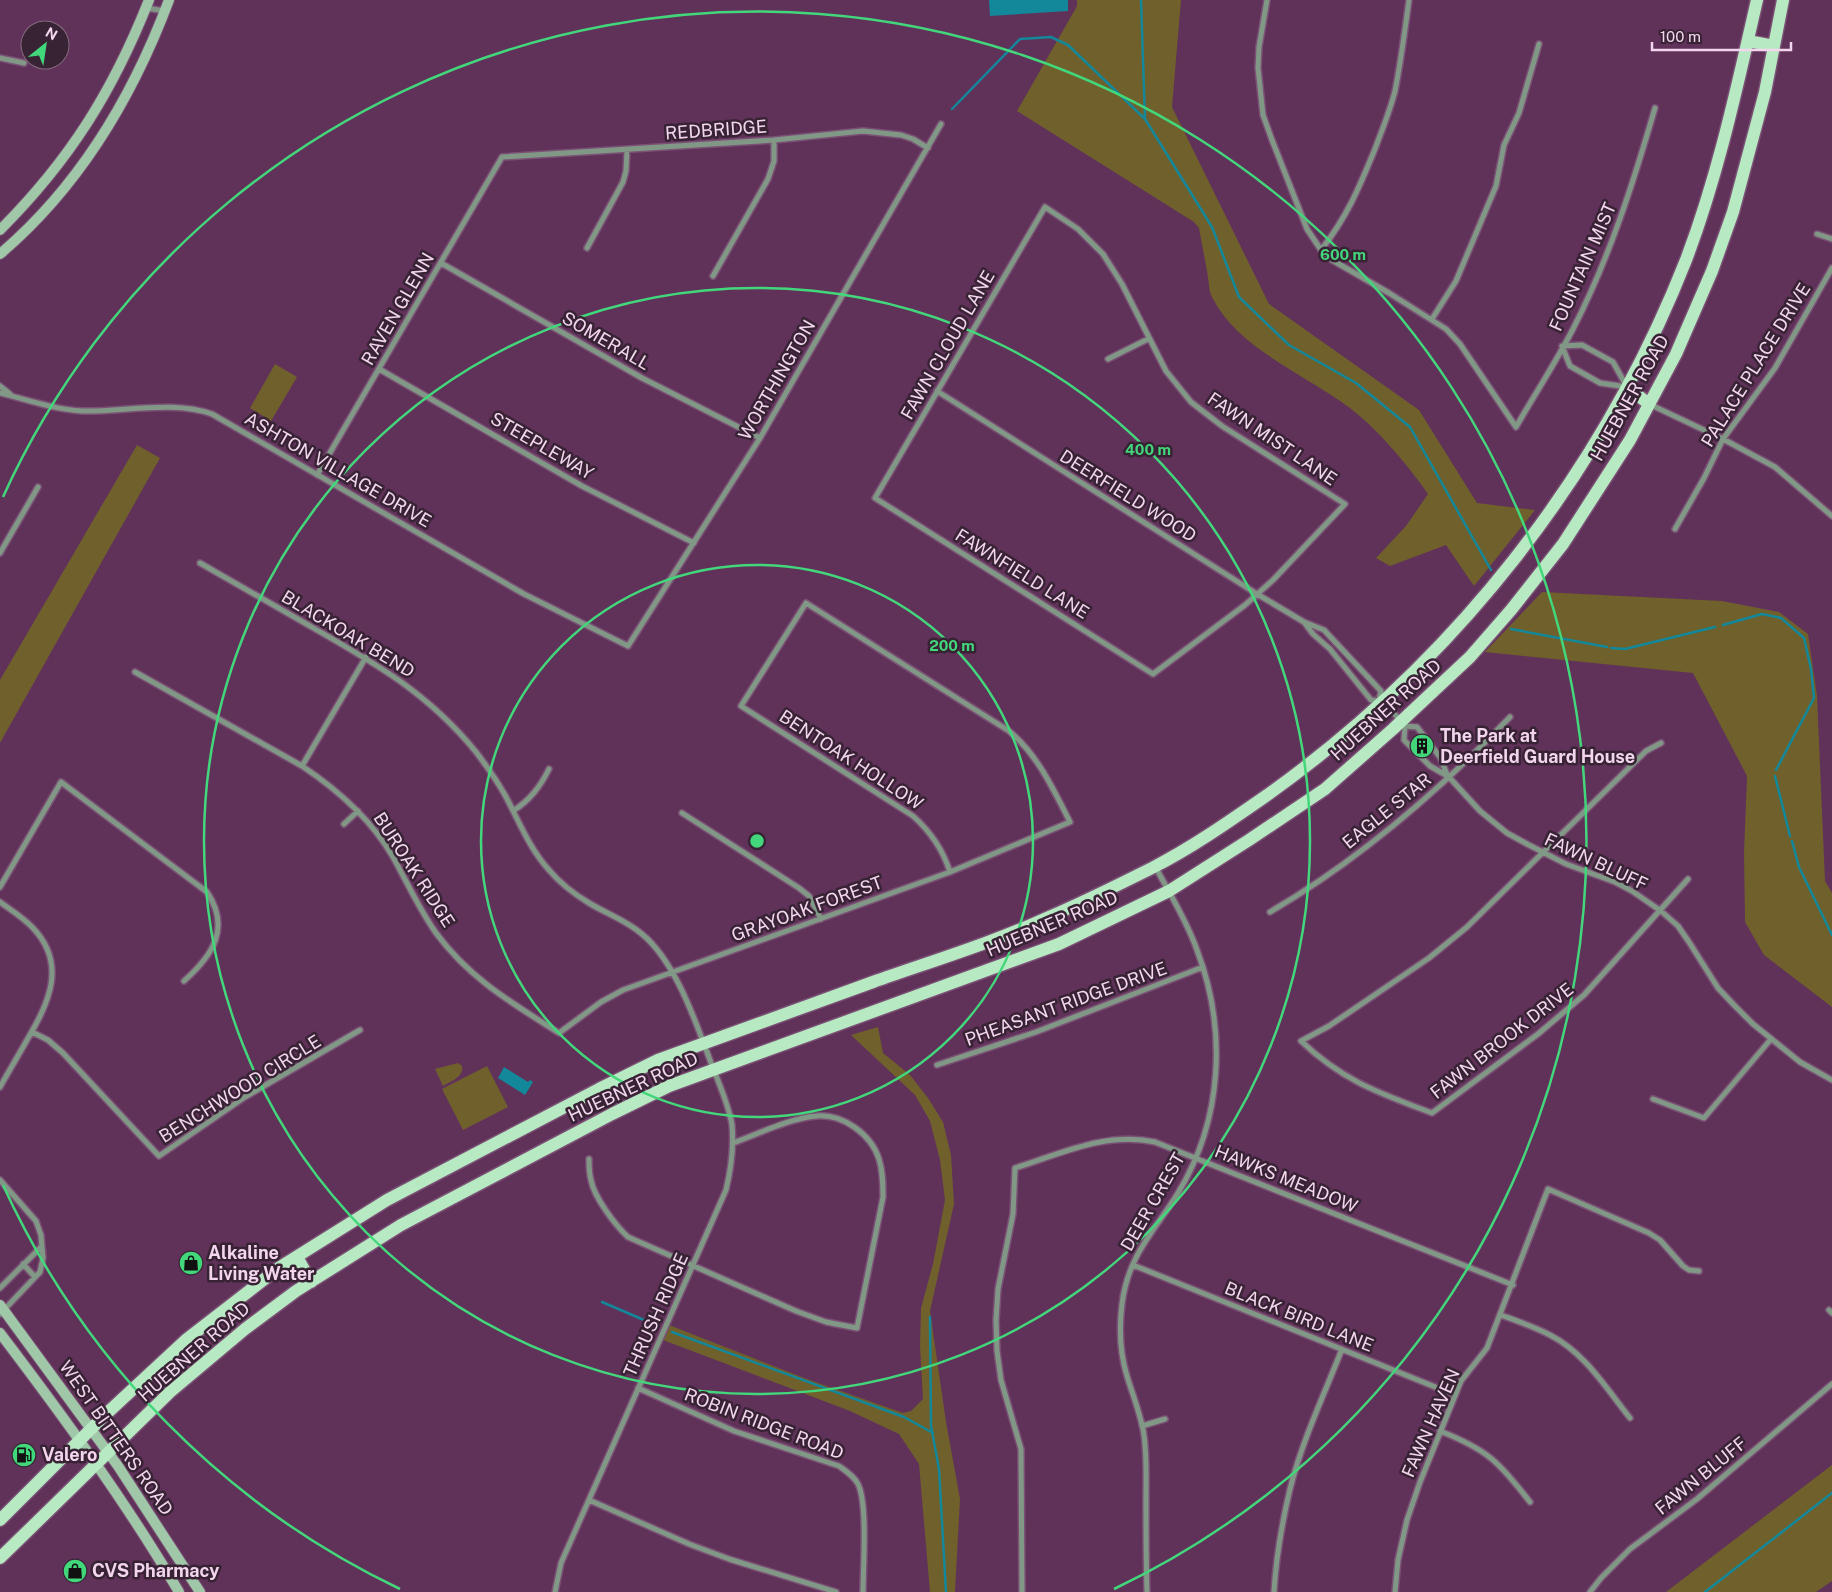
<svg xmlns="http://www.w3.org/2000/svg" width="1832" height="1592" font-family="'Public Sans',sans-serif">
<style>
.green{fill:#70602c}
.water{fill:#13889a}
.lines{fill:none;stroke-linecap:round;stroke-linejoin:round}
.stream{stroke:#13889a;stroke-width:2.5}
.street-casing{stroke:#7a5074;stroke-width:8}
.secondary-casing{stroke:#7a5074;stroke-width:12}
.primary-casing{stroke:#7a5074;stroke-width:15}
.street{stroke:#809885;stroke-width:5}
.secondary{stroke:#9fc7a8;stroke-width:10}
.primary{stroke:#b7eac3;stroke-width:12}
.ring{fill:none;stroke:#43d77b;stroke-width:2.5}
.labels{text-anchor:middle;stroke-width:5;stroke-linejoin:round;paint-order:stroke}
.street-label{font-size:18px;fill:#f3d6ed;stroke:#382335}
.poi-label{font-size:18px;font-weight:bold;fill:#f3d6ed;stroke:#382335;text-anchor:start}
.centre{fill:#43d77b;stroke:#382335;stroke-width:2.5}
.ring-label{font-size:15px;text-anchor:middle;font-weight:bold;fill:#43d77b;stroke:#382335;stroke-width:5;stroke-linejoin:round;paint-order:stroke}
</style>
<rect width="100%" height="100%" fill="#60325a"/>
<path class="green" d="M1077 0H1181L1172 107 1269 304 1419 410 1477 503 1535 510 1474 586 1446 545 1390 566 1376 558 1406 526 1428 494C1409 467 1386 439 1361 417 1315 377 1242 354 1213 299 1209 293 1209 284 1208 277 1205 260 1202 244 1199 228L1194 222 1017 111 1077 6Z
M275 364 297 377 271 421 250 408Z
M137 445 160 458 0 743V680Z
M1542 592 1722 601 1779 612 1808 634 1817 696 1825 881 1832 893V1007L1764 955 1745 922 1744 853 1747 776 1693 673 1485 652Z
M878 1027 883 1053 910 1075 928 1098 943 1122 951 1155 954 1204 930 1311 946 1422 960 1499 955 1592H930L919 1464 899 1434 850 1411 663 1340 669 1325 804 1378 903 1413 911 1411 923 1399 920 1346 921 1308 933 1264 945 1200 940 1160 930 1121 915 1095 851 1035Z
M458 1063 462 1066C464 1077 451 1081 443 1086L435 1069Z
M487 1066 508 1107 463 1130 442 1089Z
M1832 1465V1581L1816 1592H1666Z"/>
<path class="water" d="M989 0H1068V11L990 16Z
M504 1067 528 1082 530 1080 533 1082 525 1095 498 1078Z"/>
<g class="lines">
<path class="stream" d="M1141 0 1145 119 1212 227 1239 297 1289 345 1356 383 1410 427 1491 570
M952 109 1020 39 1051 37 1068 45 1145 119
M1723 625 1762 614 1781 618 1804 638 1811 669 1814 698 1776 770
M1511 629 1607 647
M1611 648 1625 649 1715 627
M1775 776 1790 836
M1792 841 1799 867 1832 935
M602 1302 658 1326
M930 1317 931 1426 939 1469 946 1592
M672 1332 904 1417 933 1433
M1705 1592 1832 1493"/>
<g class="street-casing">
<path id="street" d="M1267 0 1259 47 1258 68 1263 115 1272 140 1307 229 1321 250 1332 260 1389 293 1446 329 1460 344 1516 427C1535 394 1556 362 1573 329 1609 259 1633 184 1655 108
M146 8 165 11
M0 58 24 63
M1045 207 1078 229 1103 254 1122 284 1166 371 1191 402 1222 426 1345 504 1273 580 1245 605 1153 674 875 498Z
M1817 234 1832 239
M587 248 623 182 626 171 627 150
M1321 250C1347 217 1359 188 1375 149 1382 130 1390 111 1395 91 1401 61 1405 30 1409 0
M441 263 642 378 760 438
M713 276 768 179 774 161V140
M1432 319 1456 281 1496 186 1504 145 1519 113 1539 44
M1582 345 1613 362 1627 387 1600 383 1570 366 1562 346Z
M1108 359 1148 339
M379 369 582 486 694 543
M0 386 10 394
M937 391 1257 594 1304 622 1324 630 1381 691 1379 700
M0 393C28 400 53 409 82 411 123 412 174 400 212 414L524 594 628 646 760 438 941 124
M1649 404 1723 439 1775 467 1832 516
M317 475 502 157 774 140 863 131 901 135 913 139 928 148
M1675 529 1704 478 1723 439 1775 368 1832 268
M0 553 38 487
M200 563C237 584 274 605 310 626 375 663 428 693 476 752 486 765 497 781 505 795 519 821 529 848 549 870 560 883 574 894 589 903 607 914 626 920 642 934 677 963 697 1026 713 1068 720 1086 729 1106 732 1125 734 1147 731 1169 726 1190L561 1563 555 1592
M1304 622 1313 634 1330 649 1371 700C1385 700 1396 716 1405 726L1404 740 1430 766 1449 777 1480 811 1507 833 1527 844 1566 864 1615 882 1632 891 1661 911 1678 926 1689 942 1718 988 1734 1005 1753 1024 1800 1062 1832 1080
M135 672 302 766C338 790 371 819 393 857 407 882 419 909 436 933 470 979 512 1003 559 1033L601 1002 623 990 950 872 1070 822C1053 789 1038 755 1009 731L806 603 741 706 913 816C931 832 943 850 950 872
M1405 726 1417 727 1440 757 1448 777
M1661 743 1646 751 1467 927 1429 958 1329 1026 1301 1041C1343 1081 1379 1093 1432 1113L1538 1034 1584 995 1688 879
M302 766 366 657
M513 811C530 800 540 787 549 769
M682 813 799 888 809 896 821 919
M344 824 358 811
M0 887 61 782 207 892C231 928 213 955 184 981
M0 902C11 910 24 918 33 928 68 965 48 1004 27 1040 18 1056 9 1071 0 1087
M1270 912C1359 860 1438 792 1510 717
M32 1032 48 1040 63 1053 159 1156 245 1097 360 1030
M937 1065 1036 1032 1203 967
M1653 1099 1704 1118 1771 1039
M589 1159C589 1166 589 1173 591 1180 594 1197 615 1225 628 1237L796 1311 826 1322 857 1328 883 1197C883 1184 883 1172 879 1159 871 1134 843 1114 817 1116 790 1118 758 1134 733 1143
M0 1180 36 1221 41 1235 43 1258 40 1272 0 1314
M23 1264 35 1277
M1133 1265 1455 1395
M0 1288 41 1247
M1829 1310 1832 1313
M1501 1315C1517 1321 1535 1327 1550 1335 1585 1353 1606 1388 1630 1418
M638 1388 734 1431 839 1466C846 1471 854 1476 858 1484 868 1504 863 1568 863 1592
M1142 1426 1165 1419
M1440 1431C1488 1450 1499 1462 1530 1502
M589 1500 689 1544 729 1559 836 1592
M1022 1592 1021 1449 1001 1380 997 1351 996 1320 998 1289 1013 1214 1015 1168C1060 1154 1107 1131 1155 1142L1513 1285
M1147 1592C1146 1561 1146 1531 1146 1500 1146 1478 1147 1457 1144 1435 1141 1415 1133 1396 1127 1376 1120 1353 1119 1328 1122 1304 1128 1255 1154 1232 1178 1193 1223 1119 1227 1029 1197 950 1187 921 1170 894 1156 868
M1274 1592C1276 1557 1282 1523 1290 1489 1302 1441 1324 1395 1342 1349
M1395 1592 1398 1560 1407 1520 1420 1482 1461 1381 1487 1348 1548 1189 1649 1233 1660 1240 1683 1266 1689 1270 1699 1271
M1590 1592 1601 1578 1630 1549 1697 1499 1832 1384"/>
</g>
<g class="secondary-casing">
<path id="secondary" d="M0 230C70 160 113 91 149 0
M0 254C79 187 133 96 169 0
M0 1305 118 1466 200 1592
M0 1333C63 1416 126 1502 179 1592"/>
</g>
<g class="primary-casing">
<path id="primary" d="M1748 41 1774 46
M1627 387 1649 404
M297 1257 311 1282
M0 1520 105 1415 187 1339 280 1267 387 1200 599 1089 658 1060C729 1034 801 1008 873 982 932 961 992 943 1049 917 1084 902 1118 885 1152 868 1191 848 1227 823 1263 798 1453 664 1601 476 1686 260 1718 176 1737 87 1757 0
M0 1558 170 1392 245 1329 296 1291 401 1225 612 1114 669 1086 1059 944 1169 891 1249 840 1325 789 1393 729 1470 657 1511 610 1563 544 1630 440 1676 354 1712 271 1733 212 1765 92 1783 0"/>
</g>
<use href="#street" class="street"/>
<use href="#secondary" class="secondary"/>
<use href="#primary" class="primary"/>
</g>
<g class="ring">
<circle cx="757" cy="841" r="276"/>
<circle cx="757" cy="841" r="553"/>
<path d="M400 1589A829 829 0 0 1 3 1185M3 497A829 829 0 1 1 1114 1589"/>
</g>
<defs>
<g id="building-disc" transform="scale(1.25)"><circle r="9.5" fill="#43d77b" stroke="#382335"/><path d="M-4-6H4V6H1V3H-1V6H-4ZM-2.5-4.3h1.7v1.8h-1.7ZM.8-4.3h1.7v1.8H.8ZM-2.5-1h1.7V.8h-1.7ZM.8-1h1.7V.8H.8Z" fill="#111"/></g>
<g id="shop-disc" transform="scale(1.25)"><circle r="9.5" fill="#43d77b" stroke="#382335"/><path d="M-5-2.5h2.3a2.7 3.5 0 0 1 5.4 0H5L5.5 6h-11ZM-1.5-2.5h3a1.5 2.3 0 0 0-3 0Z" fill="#111"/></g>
<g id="fuel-disc" transform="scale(1.25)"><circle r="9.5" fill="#43d77b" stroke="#382335"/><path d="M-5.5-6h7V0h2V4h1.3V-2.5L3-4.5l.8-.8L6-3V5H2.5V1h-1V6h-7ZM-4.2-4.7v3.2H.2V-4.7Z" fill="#111"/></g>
</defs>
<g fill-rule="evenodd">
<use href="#building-disc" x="1422" y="746"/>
<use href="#shop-disc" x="191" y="1263"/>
<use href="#fuel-disc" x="24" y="1455"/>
<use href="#shop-disc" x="75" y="1571"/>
</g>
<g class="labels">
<g class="street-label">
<text transform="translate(716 130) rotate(-4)" y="6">REDBRIDGE</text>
<text transform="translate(1583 267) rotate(-66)" y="6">FOUNTAIN MIST</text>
<text transform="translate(398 309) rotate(-60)" y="6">RAVEN GLENN</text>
<text transform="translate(606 341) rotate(30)" y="6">SOMERALL</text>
<text transform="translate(948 345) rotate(-60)" y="6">FAWN CLOUD LANE</text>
<text transform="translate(1756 365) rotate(-58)" y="6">PALACE PLACE DRIVE</text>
<text transform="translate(777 380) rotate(-60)" y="6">WORTHINGTON</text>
<text transform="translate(1630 398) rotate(-61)" y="6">HUEBNER ROAD</text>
<text transform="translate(1272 439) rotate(34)" y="6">FAWN MIST LANE</text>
<text transform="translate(542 446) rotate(30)" y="6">STEEPLEWAY</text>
<text transform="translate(338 470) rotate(30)" y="6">ASHTON VILLAGE DRIVE</text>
<text transform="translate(1128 496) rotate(32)" y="6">DEERFIELD WOOD</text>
<text transform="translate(1022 574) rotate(32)" y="6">FAWNFIELD LANE</text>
<text transform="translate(348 634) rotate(31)" y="6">BLACKOAK BEND</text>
<text transform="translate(1386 710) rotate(-42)" y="6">HUEBNER ROAD</text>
<text transform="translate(851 760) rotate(33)" y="6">BENTOAK HOLLOW</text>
<text transform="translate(1387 811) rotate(-39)" y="6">EAGLE STAR</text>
<text transform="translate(1596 862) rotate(25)" y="6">FAWN BLUFF</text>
<text transform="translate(414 870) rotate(57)" y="6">BUROAK RIDGE</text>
<text transform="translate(807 909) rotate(-20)" y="6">GRAYOAK FOREST</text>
<text transform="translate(1052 924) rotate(-23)" y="6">HUEBNER ROAD</text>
<text transform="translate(1066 1004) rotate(-20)" y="6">PHEASANT RIDGE DRIVE</text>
<text transform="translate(1502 1041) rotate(-38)" y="6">FAWN BROOK DRIVE</text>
<text transform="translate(633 1087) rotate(-25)" y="6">HUEBNER ROAD</text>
<text transform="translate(240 1089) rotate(-32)" y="6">BENCHWOOD CIRCLE</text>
<text transform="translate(1286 1179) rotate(22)" y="6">HAWKS MEADOW</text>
<text transform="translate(1153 1202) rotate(-60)" y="6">DEER CREST</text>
<text transform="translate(656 1315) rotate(-66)" y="6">THRUSH RIDGE</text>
<text transform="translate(1299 1317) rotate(22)" y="6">BLACK BIRD LANE</text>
<text transform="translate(194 1352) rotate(-41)" y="6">HUEBNER ROAD</text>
<text transform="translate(1431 1423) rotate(-66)" y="6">FAWN HAVEN</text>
<text transform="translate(764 1424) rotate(21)" y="6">ROBIN RIDGE ROAD</text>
<text transform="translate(116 1438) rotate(55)" y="6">WEST BITTERS ROAD</text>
<text transform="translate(1701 1476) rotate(-39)" y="6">FAWN BLUFF</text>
</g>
<g class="poi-label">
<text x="1440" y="742">The Park at<tspan x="1440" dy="21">Deerfield Guard House</tspan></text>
<text x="208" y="1259">Alkaline<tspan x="208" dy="21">Living Water</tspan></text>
<text x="42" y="1461">Valero</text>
<text x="92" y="1577">CVS Pharmacy</text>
</g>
</g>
<circle cx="757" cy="841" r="8" class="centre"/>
<g class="ring-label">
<text x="1343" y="260">600 m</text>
<text x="1148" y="455">400 m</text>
<text x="952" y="651">200 m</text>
</g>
<g transform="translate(45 45) rotate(30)"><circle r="24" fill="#382335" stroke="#836b7f"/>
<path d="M0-4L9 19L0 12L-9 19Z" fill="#43d77b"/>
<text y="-8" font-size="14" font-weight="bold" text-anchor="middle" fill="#f3d6ed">N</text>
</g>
<path d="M1652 42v8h139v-8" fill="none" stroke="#f3d6ed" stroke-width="2.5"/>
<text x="1660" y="42" font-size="15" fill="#f3d6ed" stroke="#382335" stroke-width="4" paint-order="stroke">100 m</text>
</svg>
